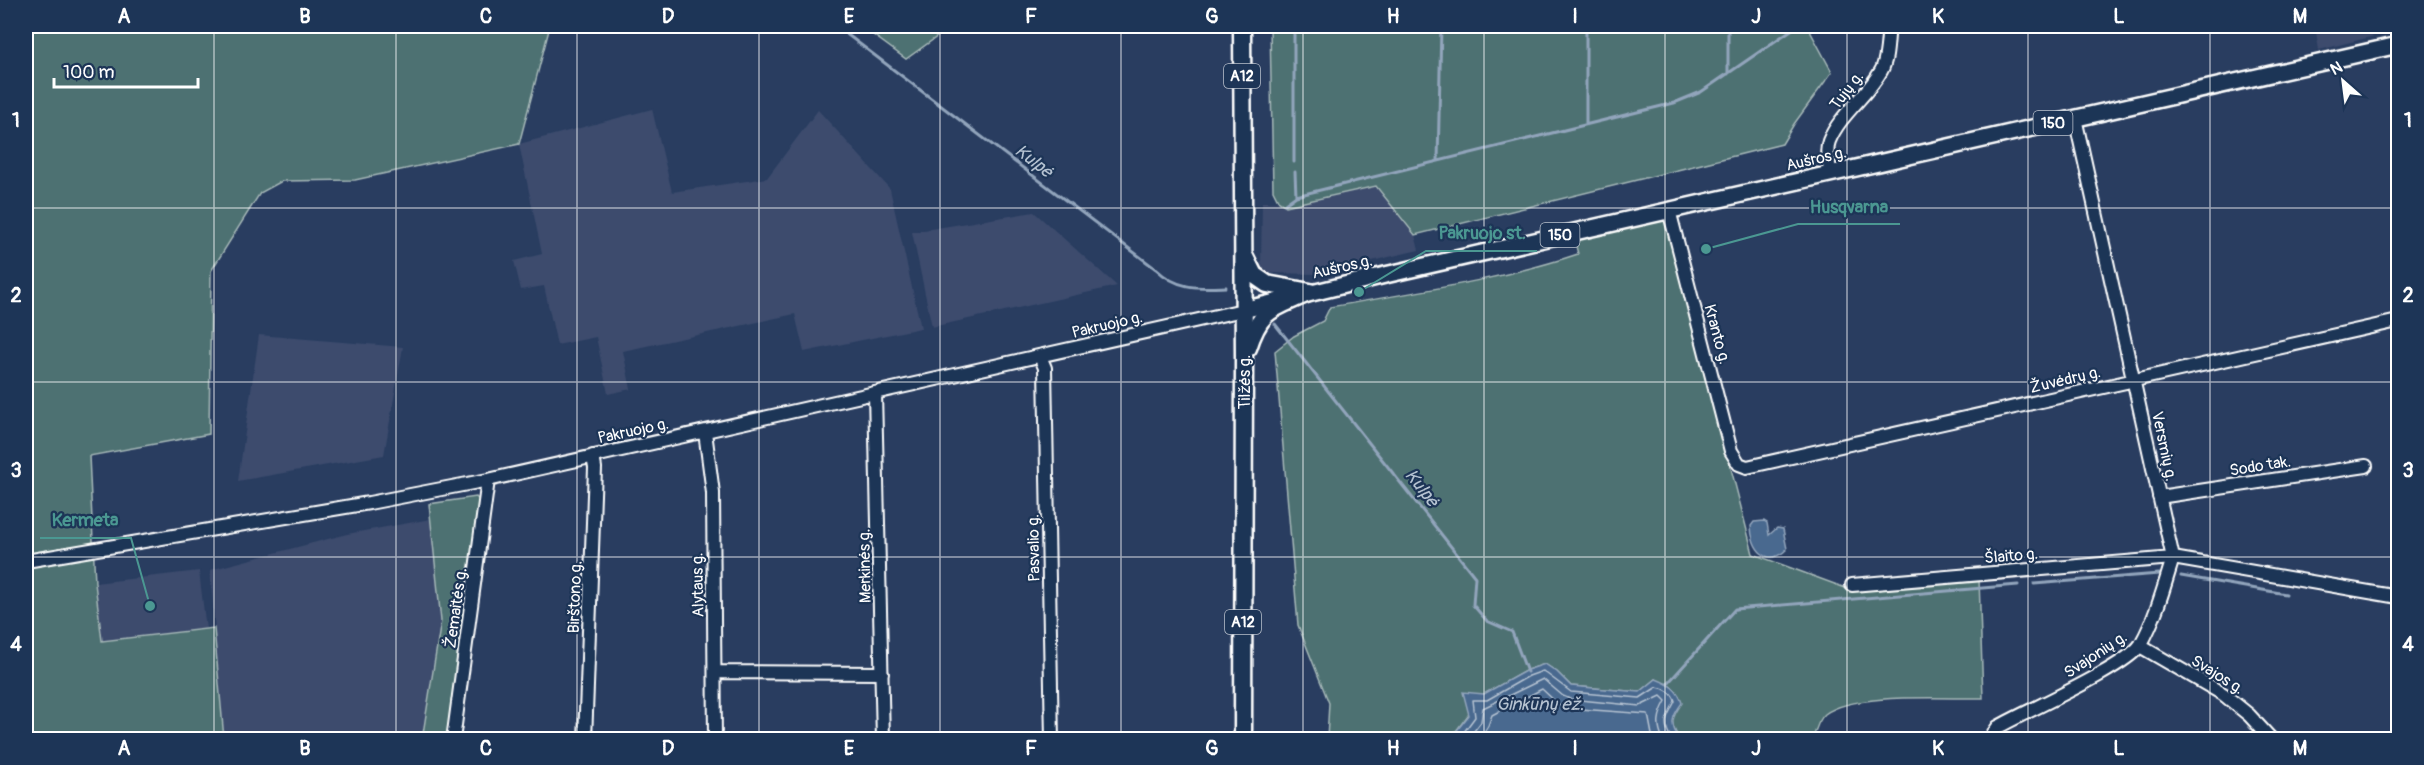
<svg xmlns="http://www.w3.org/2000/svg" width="2424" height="765" font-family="Pangolin,sans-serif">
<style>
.built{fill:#3c4b6d}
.green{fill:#4e7172;stroke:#a6b8b8;stroke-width:1.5}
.water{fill:#49698f;stroke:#92a5bc;stroke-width:1.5}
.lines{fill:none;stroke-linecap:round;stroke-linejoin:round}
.shore{stroke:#b6c3d2;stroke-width:1.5}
.stream{stroke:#92a5bc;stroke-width:3}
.minor-casing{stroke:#fff;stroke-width:16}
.major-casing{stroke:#fff;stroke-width:20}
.highway-casing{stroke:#fff;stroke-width:21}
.minor{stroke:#1d3557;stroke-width:12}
.major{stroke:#1d3557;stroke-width:15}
.highway{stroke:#1d3557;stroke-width:16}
.grid{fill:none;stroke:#fff;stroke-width:1.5;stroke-opacity:0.55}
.labels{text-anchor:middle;stroke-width:4.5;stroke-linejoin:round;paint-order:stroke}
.shield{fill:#1d3557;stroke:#bbc2cd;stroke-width:1.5}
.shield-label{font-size:15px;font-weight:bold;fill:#fff}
.street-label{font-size:16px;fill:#fff;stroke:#1d3557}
.water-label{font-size:18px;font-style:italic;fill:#b6c3d2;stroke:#1d3557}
.leader{fill:none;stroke:#4b9892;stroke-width:2}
.callout-dot{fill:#4b9892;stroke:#1d3557;stroke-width:2}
.callout-label{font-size:18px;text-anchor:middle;font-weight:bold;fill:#4b9892;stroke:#1d3557;stroke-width:4.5;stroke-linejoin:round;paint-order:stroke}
.neatline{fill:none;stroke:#fff;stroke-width:2}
.grid-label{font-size:20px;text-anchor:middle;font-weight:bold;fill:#fff}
</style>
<rect width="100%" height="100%" fill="#293d60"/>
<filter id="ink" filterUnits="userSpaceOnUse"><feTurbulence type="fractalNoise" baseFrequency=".0167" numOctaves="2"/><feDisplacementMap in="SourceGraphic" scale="12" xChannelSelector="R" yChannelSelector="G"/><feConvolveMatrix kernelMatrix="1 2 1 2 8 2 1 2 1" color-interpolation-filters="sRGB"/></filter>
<g filter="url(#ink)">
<path class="built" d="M2315 26H2398V30L2319 50Z
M652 109 672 192 767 178 818 110 890 189 921 328 804 352 795 314 623 351 631 389 608 394 596 337 557 345 544 286 521 290 514 261 542 254 519 144Z
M1376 186 1415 235 1419 250 1316 274 1270 273 1263 268 1261 262 1262 202H1279L1286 206Z
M1034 212 1117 286 932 327 912 232Z
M259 335 403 347 384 455 238 481Z
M431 519 441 621 422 739H224L210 570 347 534Z
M199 571 206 629 102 641 95 583Z"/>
<path class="green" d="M26 26H550L519 144 355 180 282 181 260 193 211 271 209 434 89 456 95 583 102 641 214 628 224 739H26Z
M861 26H892L931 31 932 26H952L906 59Z
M1270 26H1812L1810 31 1832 72 1794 124 1782 144 1415 235 1376 186 1286 206 1279 202 1273 190Z
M1666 216 1753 554 1848 589 1979 579 1983 698C1945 699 1853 692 1825 714 1818 720 1815 731 1813 739H1679L1671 723 1672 717 1656 679 1640 692 1571 686 1557 672 1545 664 1527 670 1484 694 1450 739H1327L1329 703 1298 625 1275 351 1294 336 1323 321 1330 307C1413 292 1498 281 1578 254L1574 238Z
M476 497 480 501 453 739 422 740 441 621 429 504Z"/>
<path class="water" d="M1764 521 1767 523 1769 535 1777 528 1783 529 1787 549C1767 569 1751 548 1751 526L1754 522Z
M1545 664 1557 672 1571 686 1640 692 1656 679C1669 684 1678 689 1682 703 1671 718 1670 724 1679 739H1450L1469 715 1463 692 1484 694 1527 670Z"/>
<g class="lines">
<path class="shore" d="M1458 740 1475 717 1473 700H1487L1529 676 1543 671 1571 692 1640 698 1657 687C1665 688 1673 693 1675 701 1667 718 1661 721 1672 740
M1467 740 1481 722 1483 708 1543 679 1563 696 1570 699 1640 706 1661 696 1666 701C1658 715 1656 725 1663 740
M1479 740 1488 726 1492 715 1542 689 1558 704 1566 708 1648 714 1653 740"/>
<path class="stream" d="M836 26 1156 269C1178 290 1198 288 1226 287
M1728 26V74
M1586 123V26
M1438 161 1441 26
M1294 162V26
M1296 196 1674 103 1701 92 1797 26
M1285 204 1296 196 1295 172
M1275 324 1475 577 1473 605 1487 621 1512 632 1527 672
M2181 576 2286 594
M2034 584 2159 574
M1668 683 1735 609 2018 585"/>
<g class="minor-casing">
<path id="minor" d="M2075 118 2173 558 2398 597
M1831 174C1829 164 1825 151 1829 141 1840 114 1867 96 1881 71 1888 59 1887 39 1889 26
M1669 210 1731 451 1739 464 1747 467 2398 321
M1040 356 1045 368 1052 740
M875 393 883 740
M705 432 713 493 715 740
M2159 497 2366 466
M26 561 369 503 488 480 1243 310
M1852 585 2173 558C2164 587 2156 617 2141 644 2127 667 2026 711 1998 727L1989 740
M2140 646 2223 694 2249 715 2272 740
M715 672 882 673
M453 740 488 480
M585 740 595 468 593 456"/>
</g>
<g class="major-casing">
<path id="major" d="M1243 310 1385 275 2398 45"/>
</g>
<g class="highway-casing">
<path id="highway" d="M1242 26 1244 358 1243 740
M1245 257 1254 275 1267 284 1310 292
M1248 348C1261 307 1274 309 1310 292"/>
</g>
<use href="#minor" class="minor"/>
<use href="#major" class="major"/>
<use href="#highway" class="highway"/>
</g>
</g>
<path class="grid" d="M214 26V740M396 26V740M577 26V740M759 26V740M940 26V740M1121 26V740M1303 26V740M1484 26V740M1665 26V740M1847 26V740M2028 26V740M2210 26V740M26 208H2398M26 382H2398M26 557H2398"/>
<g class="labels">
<g class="shield">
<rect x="1224" y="64" width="36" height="24" rx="4.5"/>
<rect x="2033.5" y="111" width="39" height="24" rx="4.5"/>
<rect x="1540.5" y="223" width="39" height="24" rx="4.5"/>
<rect x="1225" y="610" width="36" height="24" rx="4.5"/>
</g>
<g class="shield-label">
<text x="1242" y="81">A12</text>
<text x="2053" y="128">150</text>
<text x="1560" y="240">150</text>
<text x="1243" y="627">A12</text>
</g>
<g class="street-label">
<text transform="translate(1846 90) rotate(-52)" y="6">Tujų g.</text>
<text transform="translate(1816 158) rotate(-13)" y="6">Aušros g.</text>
<text transform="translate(1342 266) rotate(-13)" y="6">Aušros g.</text>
<text transform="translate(1107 324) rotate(-13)" y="6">Pakruojo g.</text>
<text transform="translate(1718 334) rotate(75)" y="6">Kranto g.</text>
<text transform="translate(2065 379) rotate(-13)" y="6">Žuvėdrų g.</text>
<text transform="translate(1244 382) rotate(-90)" y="6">Tilžės g.</text>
<text transform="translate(633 430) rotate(-12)" y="6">Pakruojo g.</text>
<text transform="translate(2165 446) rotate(78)" y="6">Versmių g.</text>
<text transform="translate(2260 465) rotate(-9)" y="6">Sodo tak.</text>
<text transform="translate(1033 548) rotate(-91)" y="6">Pasvalio g.</text>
<text transform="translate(2011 555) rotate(-5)" y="6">Šlaito g.</text>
<text transform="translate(864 566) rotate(-91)" y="6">Merkinės g.</text>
<text transform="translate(697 585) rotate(-91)" y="6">Alytaus g.</text>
<text transform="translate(574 597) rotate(-88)" y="6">Birštono g.</text>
<text transform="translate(455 608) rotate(-82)" y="6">Žemaitės g.</text>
<text transform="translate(2095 654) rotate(-33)" y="6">Svajonių g.</text>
<text transform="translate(2218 674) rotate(32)" y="6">Svajos g.</text>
</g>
<g class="water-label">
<text transform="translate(1034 161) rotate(38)" y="6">Kulpė</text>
<text transform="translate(1422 488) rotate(52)" y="6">Kulpė</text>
<text x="1540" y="710">Ginkūnų ež.</text>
</g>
</g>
<path class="leader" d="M1706 249L1798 224H1900M1359 292L1426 251H1537M150 606L131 538H40"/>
<g class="callout-dot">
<circle cx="1706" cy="249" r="6"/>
<circle cx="1359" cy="292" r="6"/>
<circle cx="150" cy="606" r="6"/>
</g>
<g class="callout-label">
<text x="1849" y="213">Husqvarna</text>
<text x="1482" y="239">Pakruojo st.</text>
<text x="85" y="526">Kermeta</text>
</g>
<rect width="2424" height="765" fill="none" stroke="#1d3557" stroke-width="66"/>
<g transform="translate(2343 81) rotate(332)" stroke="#1d3557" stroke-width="4.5" paint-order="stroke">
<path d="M0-4.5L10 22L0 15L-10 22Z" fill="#ffffff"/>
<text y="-9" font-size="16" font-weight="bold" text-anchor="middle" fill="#ffffff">N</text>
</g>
<path d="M54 78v9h144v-9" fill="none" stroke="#ffffff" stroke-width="3"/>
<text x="63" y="78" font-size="18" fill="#ffffff" stroke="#1d3557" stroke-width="4.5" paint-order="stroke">100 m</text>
<rect x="33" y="33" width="2358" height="699" class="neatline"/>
<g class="grid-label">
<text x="124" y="23">A</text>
<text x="305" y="23">B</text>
<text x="486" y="23">C</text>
<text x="668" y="23">D</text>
<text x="849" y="23">E</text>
<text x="1031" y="23">F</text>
<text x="1212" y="23">G</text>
<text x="1393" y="23">H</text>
<text x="1575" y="23">I</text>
<text x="1756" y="23">J</text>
<text x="1938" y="23">K</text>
<text x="2119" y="23">L</text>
<text x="2300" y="23">M</text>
<text x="16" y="127">1</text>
<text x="2408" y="127">1</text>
<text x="16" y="302">2</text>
<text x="2408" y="302">2</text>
<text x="16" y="477">3</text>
<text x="2408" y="477">3</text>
<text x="16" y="651">4</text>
<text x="2408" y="651">4</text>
<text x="124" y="755">A</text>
<text x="305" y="755">B</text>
<text x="486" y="755">C</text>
<text x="668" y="755">D</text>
<text x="849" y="755">E</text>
<text x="1031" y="755">F</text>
<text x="1212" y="755">G</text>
<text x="1393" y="755">H</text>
<text x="1575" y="755">I</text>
<text x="1756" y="755">J</text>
<text x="1938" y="755">K</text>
<text x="2119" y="755">L</text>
<text x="2300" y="755">M</text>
</g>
</svg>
